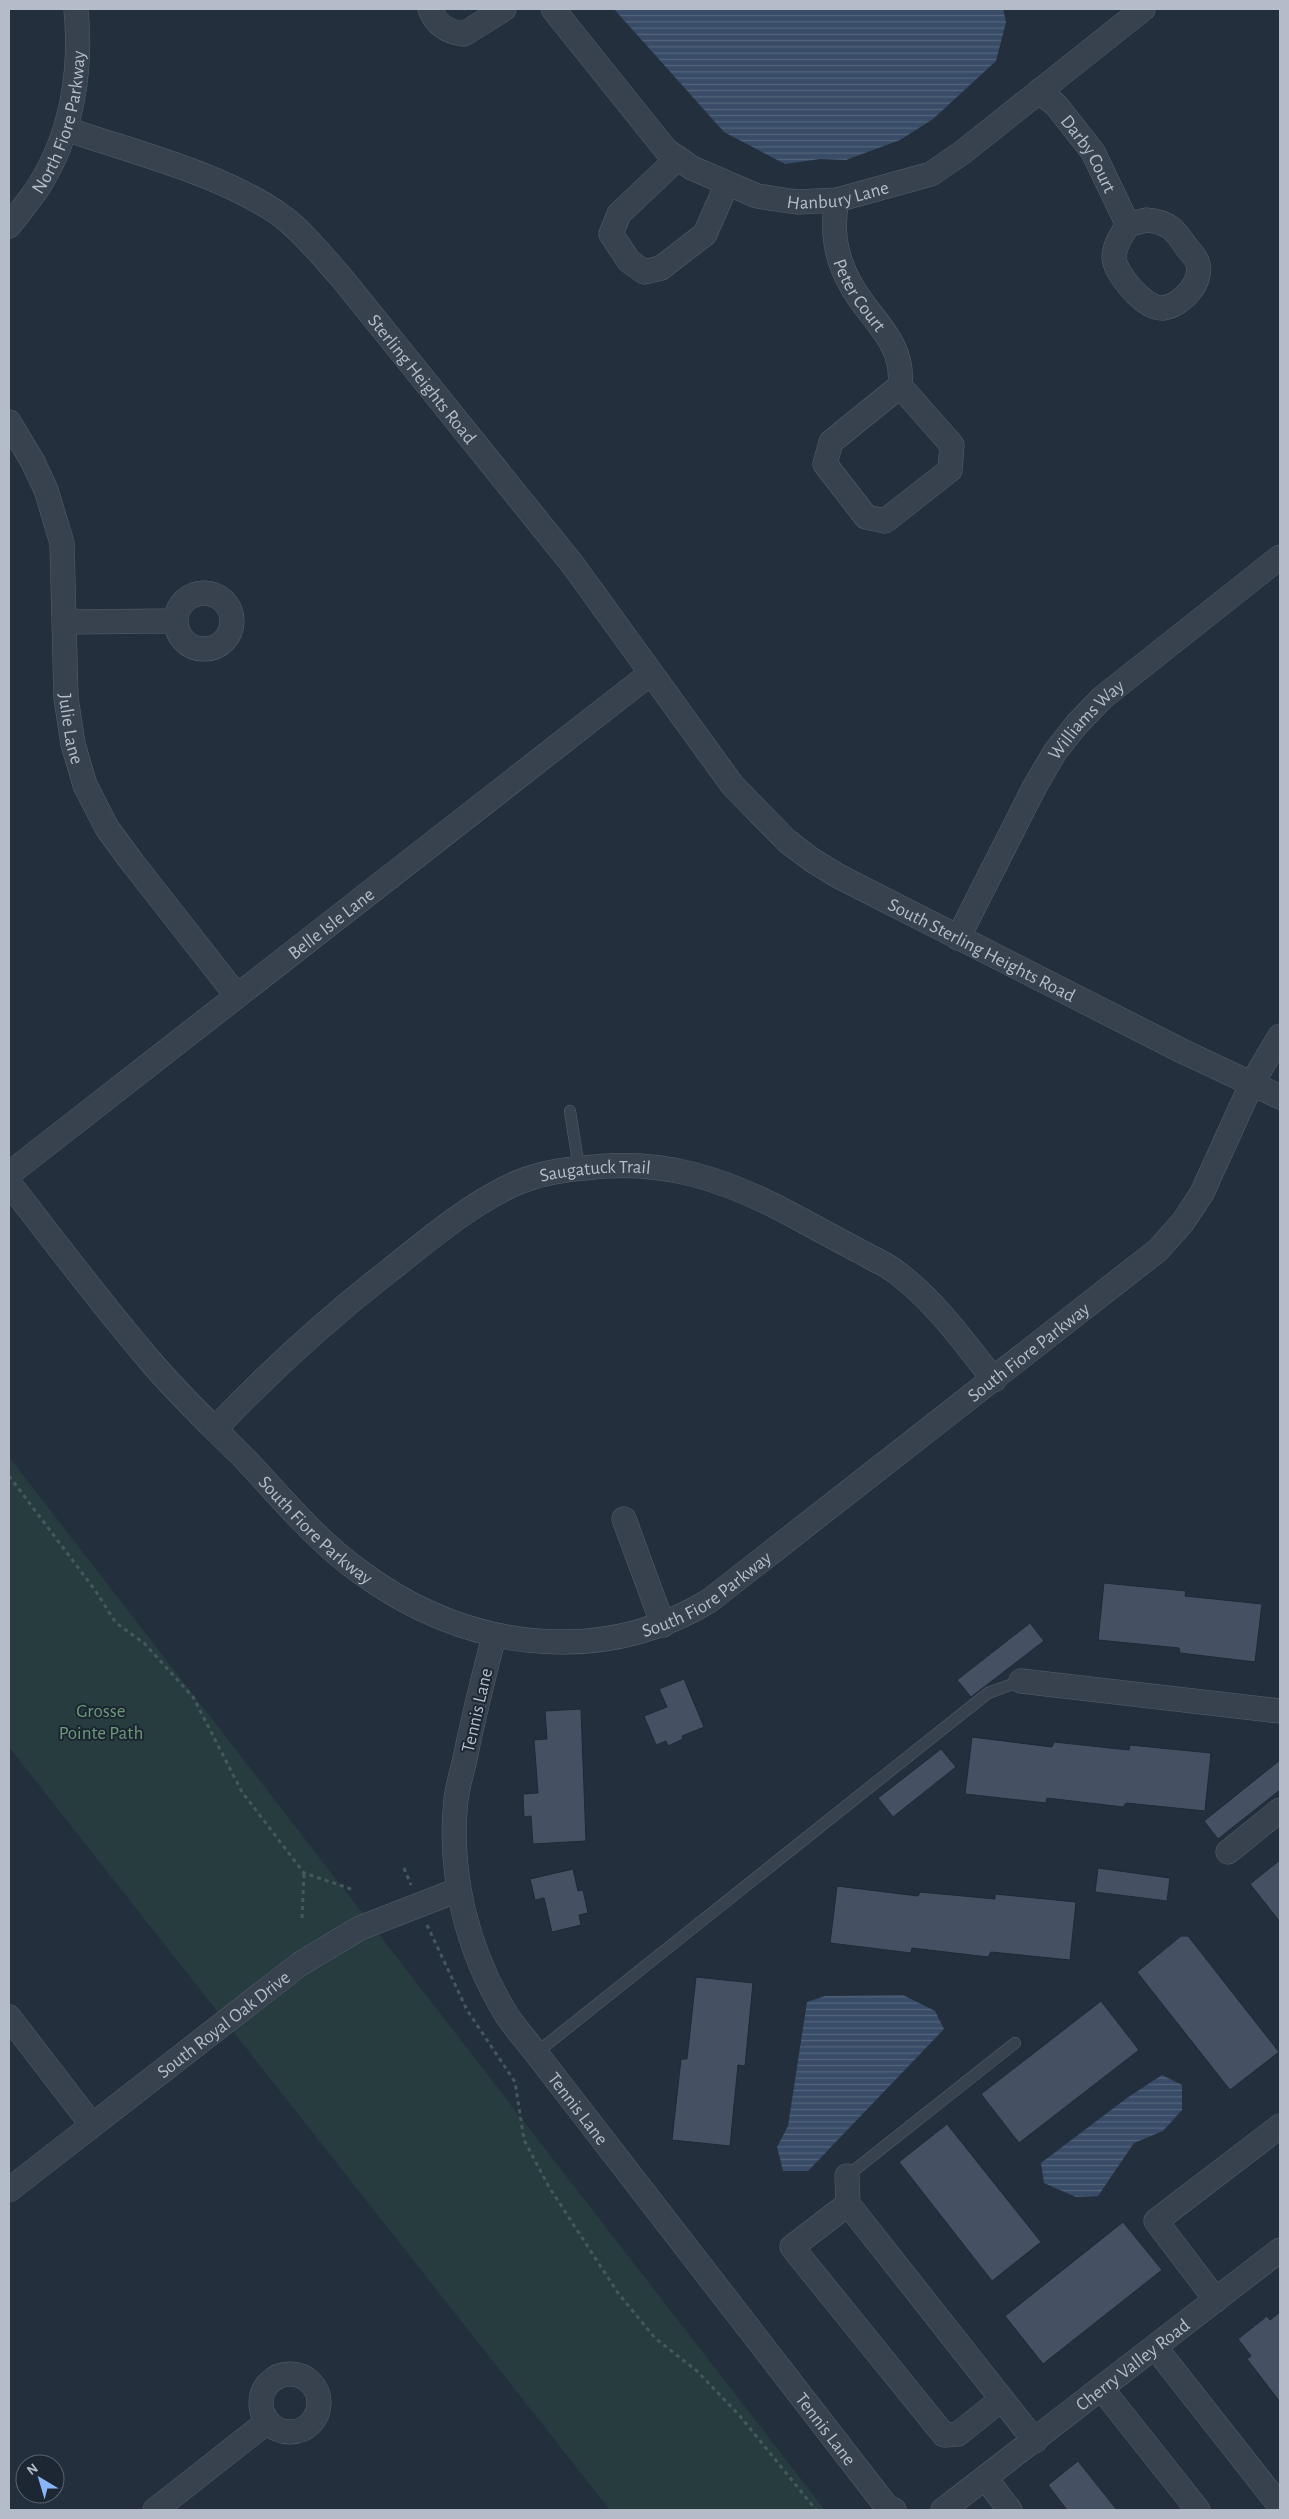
<svg xmlns="http://www.w3.org/2000/svg" width="1289" height="2519" font-family="'Alegreya Sans',sans-serif">
<style>
.park{fill:#263c3f}
.water{fill:url(#water-rules)}
.building{fill:#455162;stroke:#1f2835}
.lines{fill:none;stroke-linecap:round;stroke-linejoin:round}
.service-casing{stroke:#565f6c;stroke-width:12}
.minor-casing{stroke:#565f6c;stroke-width:25}
.path{stroke:#44595c;stroke-width:3;stroke-dasharray:4 4;stroke-linecap:butt}
.service{stroke:#38414e;stroke-width:11}
.minor{stroke:#38414e;stroke-width:24}
.labels{text-anchor:middle;stroke-width:4;stroke-linejoin:round;paint-order:stroke}
.street-label{font-size:19px;fill:#b4bcc9;stroke:#1d2633}
.park-label{font-size:19px;fill:#6b9a76;stroke:#1d2633}
</style>
<defs>
<pattern id="water-rules" width="6" height="5" patternUnits="userSpaceOnUse" patternTransform="scale(1.25)"><rect width="6" height="5" fill="#394c67"/><path d="M0 2.5h6" fill="none" stroke="#53647b"/></pattern>
</defs>
<rect width="100%" height="100%" fill="#242f3e"/>
<path class="park" d="M9 1457 825 2510H610L9 1747Z"/>
<path class="water" d="M614 9H1003L1006 22 996 61 933 119 900 140 846 160 820 159 785 164 724 132Z
M903 1995 935 2011 944 2029 808 2171H783L777 2147 788 2126 807 2002 825 1996Z
M1162 2075 1182 2085V2110L1163 2131 1134 2143 1098 2196 1076 2197 1044 2183 1041 2163 1127 2098Z"/>
<path class="building" d="M1104 1583 1186 1591 1185 1596 1262 1604 1255 1662 1180 1653 1179 1648 1098 1640Z
M1030 1623 1044 1641 971 1697 957 1680Z
M684 1679 704 1727 682 1736 683 1739 668 1746 666 1741 656 1745 644 1716 667 1707 659 1689Z
M581 1709 586 1841 533 1844 531 1816 524 1817 523 1794 538 1793 534 1740 547 1739 545 1711Z
M972 1737 1052 1747 1054 1742 1129 1750 1130 1745 1211 1753 1205 1811 1126 1803 1123 1807 1047 1798 1046 1803 965 1794Z
M941 1749 956 1767 893 1817 878 1798Z
M1280 1760V1790L1218 1839 1204 1821Z
M1280 1860V1922L1250 1884Z
M1098 1868 1170 1878 1167 1901 1095 1892Z
M573 1869 578 1891 583 1890 588 1913 579 1915 581 1925 552 1932 544 1898 535 1900 530 1879Z
M837 1886 918 1896 920 1892 995 1899V1894L1076 1902 1070 1960 991 1952 988 1957 912 1948 911 1953 830 1943Z
M1181 1936H1188L1279 2052 1230 2090 1137 1972Z
M696 1977 753 1983 745 2066 738 2065 730 2146 672 2140 681 2059H687Z
M1101 2001 1139 2050 1019 2143 981 2094Z
M947 2124 1041 2242 992 2281 899 2162Z
M1123 2222 1162 2270 1043 2364 1005 2316Z
M1280 2312V2402L1247 2359 1251 2356 1238 2339 1267 2316 1270 2320Z
M1078 2461 1117 2510H1067L1048 2485Z"/>
<g class="lines">
<g class="service-casing">
<path id="service" d="M570 1111 579 1168
M536 2053 988 1693 1021 1681
M847 2176 1015 2043"/>
</g>
<g class="minor-casing">
<g id="minor">
<path d="M430 9C436 25 448 32 464 34L504 9"/>
<path id="s1" d="M553 9 666 150 692 168 757 196 797 202 837 200 931 174 963 152 1143 9"/>
<path id="s2" d="M1039 91 1056 105 1093 152 1128 225"/>
<path id="s3" d="M66 129C135 153 224 174 283 217 305 234 323 257 341 277L573 565 733 786 787 841 812 860 840 877 1182 1051 1280 1097"/>
<path d="M678 158 619 214 611 234 629 261 644 272 661 268 705 234 727 184"/>
<path id="s4" d="M837 200C831 229 836 259 851 285 870 320 905 341 900 386L831 442 825 464 866 517 885 521 950 470 952 445 900 386"/>
<path d="M1146 220C1170 222 1175 230 1188 249 1191 252 1195 257 1197 261 1205 280 1182 306 1163 308 1145 310 1113 272 1114 256 1115 244 1122 234 1128 225Z"/>
<path id="s5" d="M9 226C19 213 30 200 39 186 72 134 82 70 76 9"/>
<path id="s6" d="M9 422 33 462 46 490 62 543 66 698 73 744 85 785 107 828 132 862 237 996"/>
<circle cx="204" cy="621" r="28"/>
<path d="M65 622 175 621"/>
<path id="s7" d="M958 938 1035 786 1055 752 1077 724 1102 698 1280 557"/>
<path id="s8" d="M9 1174 651 673"/>
<path id="s9" d="M9 1183C56 1243 102 1305 152 1363 179 1395 210 1424 240 1454 278 1493 314 1539 359 1571 462 1648 596 1669 709 1601L1158 1250 1183 1222 1202 1193 1252 1083 1280 1036"/>
<path id="s10" d="M215 1429C270 1371 327 1319 390 1270 427 1241 464 1209 506 1188 529 1176 558 1170 584 1168 664 1158 726 1179 796 1217 818 1229 840 1241 863 1253 873 1259 886 1264 896 1272 935 1301 964 1342 994 1380"/>
<path d="M624 1519 663 1625"/>
<path id="s11" d="M494 1636C484 1675 474 1714 466 1754 463 1769 458 1784 456 1799 448 1874 467 1950 506 2014 515 2028 526 2040 536 2053L887 2507 894 2510"/>
<path d="M1021 1681 1280 1711"/>
<path d="M1228 1852 1280 1810"/>
<path d="M9 2017 92 2125"/>
<path d="M847 2176 848 2204"/>
<path id="s12" d="M9 2190 300 1964 360 1928 458 1890"/>
<path d="M1216 2300 1156 2221 1280 2126"/>
<path d="M1155 2347 1280 2506"/>
<circle cx="290" cy="2403" r="29"/>
<path d="M1102 2389 1198 2510"/>
<path d="M1002 2399 958 2434 944 2435 792 2247 848 2204 1035 2441"/>
<path d="M986 2479 1010 2510"/>
<path d="M155 2510 267 2422"/>
<path id="s13" d="M943 2510 1280 2250"/>
</g>
</g>
<path class="path" d="M9 1476 95 1590 116 1623 144 1643 193 1697 242 1792 304 1873 354 1890
M404 1868 411 1885
M302 1918 304 1873
M427 1925 467 2010 515 2082 524 2140 549 2187 618 2293 655 2338 697 2371 740 2416 816 2510"/>
<use href="#service" class="service"/>
<use href="#minor" class="minor"/>
</g>
<g class="labels">
<g class="street-label">
<text dy="7" stroke="none"><textPath href="#s5" startOffset="118">North Fiore Parkway</textPath></text>
<text dy="7" stroke="none"><textPath href="#s2" startOffset="81">Darby Court</textPath></text>
<text dy="7" stroke="none"><textPath href="#s1" startOffset="365">Hanbury Lane</textPath></text>
<text dy="7" stroke="none"><textPath href="#s4" startOffset="101">Peter Court</textPath></text>
<text dy="7" stroke="none"><textPath href="#s3" startOffset="449">Sterling Heights Road</textPath></text>
<text dy="7" stroke="none"><textPath href="#s7" startOffset="255">Williams Way</textPath></text>
<text dy="7" stroke="none"><textPath href="#s6" startOffset="319">Julie Lane</textPath></text>
<text dy="7" stroke="none"><textPath href="#s8" startOffset="408">Belle Isle Lane</textPath></text>
<text dy="7" stroke="none"><textPath href="#s3" startOffset="1262">South Sterling Heights Road</textPath></text>
<text dy="7" stroke="none"><textPath href="#s10" startOffset="471">Saugatuck Trail</textPath></text>
<text dy="7" stroke="none"><textPath href="#s9" startOffset="1302">South Fiore Parkway</textPath></text>
<text dy="7" stroke="none"><textPath href="#s9" startOffset="464">South Fiore Parkway</textPath></text>
<text dy="7" stroke="none"><textPath href="#s9" startOffset="898">South Fiore Parkway</textPath></text>
<text transform="translate(476 1710) rotate(-77)" y="7">Tennis Lane</text>
<text dy="7" stroke="none"><textPath href="#s12" startOffset="271">South Royal Oak Drive</textPath></text>
<text dy="7" stroke="none"><textPath href="#s11" startOffset="511">Tennis Lane</textPath></text>
<text dy="7" stroke="none"><textPath href="#s13" startOffset="239">Cherry Valley Road</textPath></text>
<text dy="7" stroke="none"><textPath href="#s11" startOffset="916">Tennis Lane</textPath></text>
</g>
<g class="park-label">
<text x="101" y="1717">Grosse<tspan x="101" dy="22">Pointe Path</tspan></text>
</g>
</g>
<rect width="1289" height="2519" fill="none" stroke="#b4bcc9" stroke-width="20"/>
<g transform="translate(40 2479) rotate(322)"><circle r="24" fill="#1d2633" stroke="#59626f"/>
<path d="M0-4L9 19L0 12L-9 19Z" fill="#8ab4f8"/>
<text y="-8" font-size="14" font-weight="bold" text-anchor="middle" fill="#b4bcc9">N</text>
</g>
</svg>
